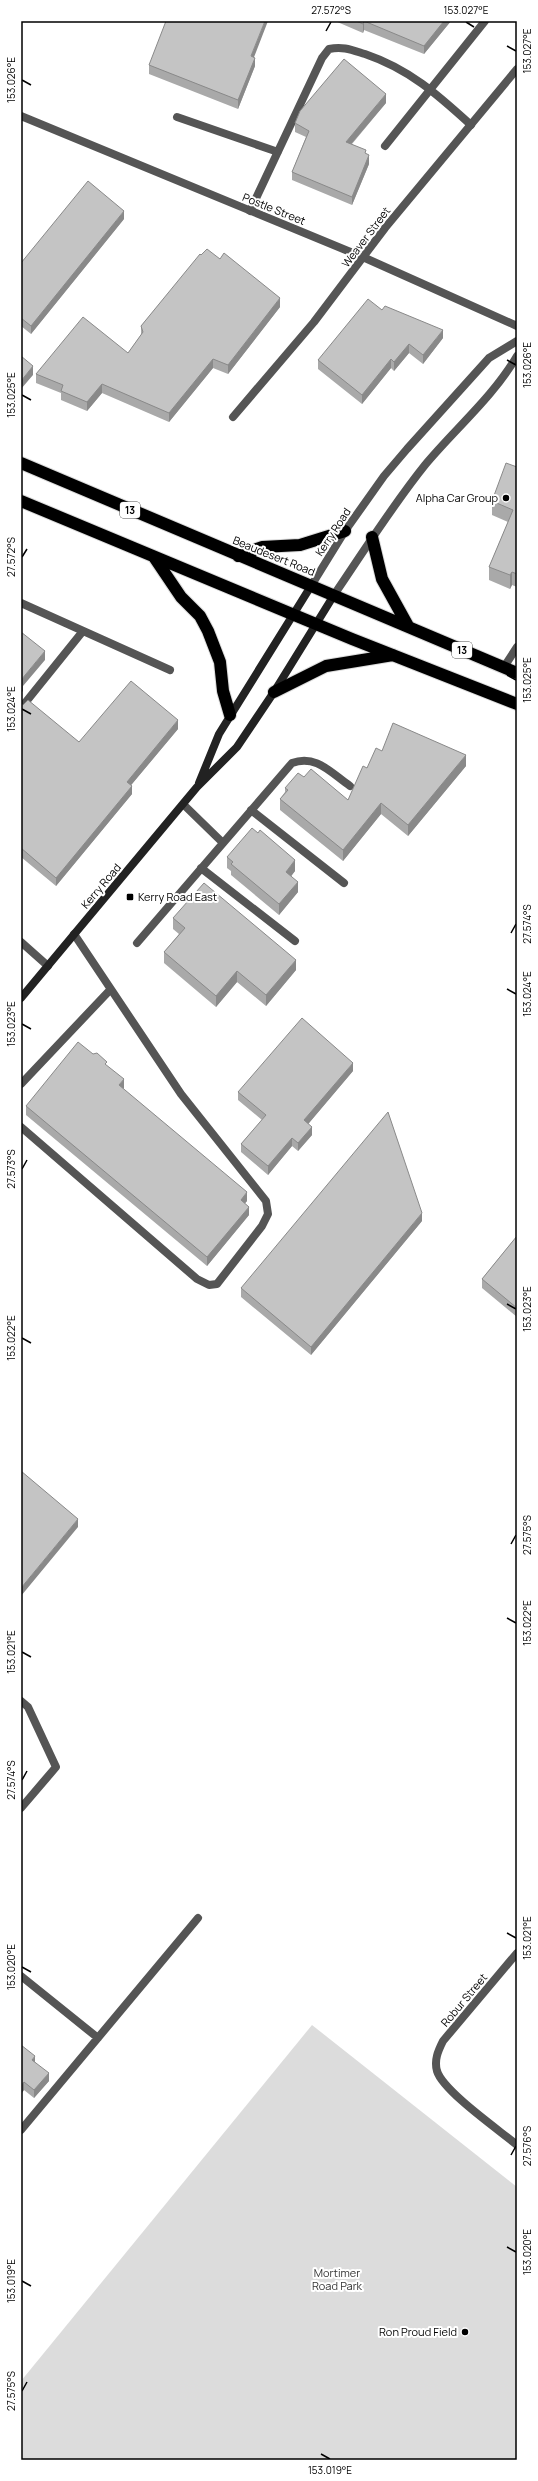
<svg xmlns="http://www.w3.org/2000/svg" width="538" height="2481" font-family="Manrope,sans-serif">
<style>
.green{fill:#dcdcdc}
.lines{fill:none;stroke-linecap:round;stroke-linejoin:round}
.highway-casing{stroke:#dbdbdb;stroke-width:14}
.lane{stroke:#555;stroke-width:8}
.street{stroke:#555;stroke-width:8}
.secondary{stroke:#222;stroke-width:8}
.highway{stroke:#000;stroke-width:12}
.wall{fill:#a9a9a9}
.shaded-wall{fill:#898989}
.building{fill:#c4c4c4;stroke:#898989}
.ticks{fill:none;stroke:#000;stroke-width:1.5}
.poi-dot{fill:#000;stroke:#fff;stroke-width:1.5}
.labels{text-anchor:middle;stroke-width:4;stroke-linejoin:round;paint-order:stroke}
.shield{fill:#fff;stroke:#4c4c4c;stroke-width:1}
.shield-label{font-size:10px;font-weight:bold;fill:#000}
.street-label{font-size:11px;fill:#000;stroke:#fff}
.poi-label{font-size:11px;fill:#000;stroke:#fff;text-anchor:end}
.park-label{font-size:11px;fill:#333;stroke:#fff}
.neatline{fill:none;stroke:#000;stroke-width:1.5}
.ticks-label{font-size:10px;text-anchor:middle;fill:#000}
</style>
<rect width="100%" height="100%" fill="#fff"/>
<path class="green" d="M312 2025 517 2187V2460H21V2381Z"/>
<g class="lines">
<g class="highway-casing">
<path id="highway" d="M21 463 517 673
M21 501 352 639 517 704
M372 537 382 579 408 626
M238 556 262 547 300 545 345 531
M154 557 181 597 200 616 208 631 220 662 223 691 230 715
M274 692 326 666 393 655"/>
</g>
<path class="lane" d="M177 117 278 152
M385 146 485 21
M250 211 322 58 329 49C343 46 352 50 365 54 409 69 437 94 471 125
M21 603 170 670
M504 667 517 647
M21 708 83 631
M184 805 222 842
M251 810 344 883
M201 868 295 941
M21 942 48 966
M137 943 292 763C316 754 331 773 350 786
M21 1084 110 990
M21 1127 197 1279 209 1285 217 1284 262 1226 268 1214 266 1201 181 1094 74 934
M21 1701 28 1707 56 1767 21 1808
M21 1976 98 2038
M21 2130 198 1918"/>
<path class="street" d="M21 116 365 258 517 326
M233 417 314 322 385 228 517 69
M311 586 345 531 384 476 407 449 489 358 517 341
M334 595C364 551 392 506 425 465 455 429 493 397 517 356
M517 1953 443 2041C438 2051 434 2060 437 2071 443 2091 499 2130 517 2145"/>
<path class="secondary" d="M199 783 219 734 311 586
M21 998 197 787 237 747 274 692 334 595"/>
<use href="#highway" class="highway"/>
</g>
<path class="wall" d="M335 21H451L424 54 364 30 363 33Z
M254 57 255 66 238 109 149 74V65Z
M386 103 352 144 366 154 369 164 352 205 292 180V172L306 137 295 132V123Z
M124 219 31 334 21 326V263Z
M201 255 280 307 228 374 213 368 169 422 102 393 87 411 61 400V393L36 383V374L128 353 141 335V326Z
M443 338 423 364 409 353 394 371 391 368 362 404 318 369V360Z
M517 467V587L512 585 510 589 489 580V567L508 522 492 515V501Z
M21 704 79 742 178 729 131 785 132 794 56 886 21 857Z
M382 751 466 766 408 836 381 814 343 861 280 810V799L285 792V788L348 800 367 768Z
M227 857 295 871 291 876 298 892 279 915 231 875V871L227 868Z
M173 918 296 970 266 1006 237 982 216 1007 164 963V952L179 934 173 929Z
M107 1066 124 1088 123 1089 247 1201 245 1203 249 1215 207 1266 26 1115V1106Z
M353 1071 308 1124 312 1135 298 1151 292 1146 268 1175 241 1152V1144L262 1120 238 1100V1092Z
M422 1221 311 1355 241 1297V1288Z
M517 1236V1317L482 1288V1279Z
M21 2045 35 2062 49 2081 34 2098 24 2090 21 2094Z"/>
<path class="shaded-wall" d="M265 21H268L251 65V56Z
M364 21V30L363 33V24Z
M444 21H451L424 54V46Z
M255 58V66L238 109V100Z
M386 94V103L346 150V142Z
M369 155V164L352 205V197Z
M124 211V219L31 334V326Z
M280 298V307L228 374V365Z
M443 330V338L423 364V355Z
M409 344V353L394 371V362Z
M213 359V368L169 422V413Z
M391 359V368L362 404V395Z
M33 366V375L21 389V381Z
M102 384V393L87 411V402Z
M512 572V585L510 589V575Z
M45 651V660L23 686V691L21 693V680Z
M178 720V729L127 790V782Z
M466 755V766L408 836V825Z
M132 786V794L56 886V878Z
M381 803V814L343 861V850Z
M295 860V871L286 883V872Z
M298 882V892L279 915V904Z
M296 960V970L266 1006V995Z
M237 971V982L216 1007V996Z
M353 1063V1071L304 1129V1120Z
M124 1079V1088L119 1094V1085Z
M312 1127V1135L298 1151V1143Z
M292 1138V1146L268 1175V1166Z
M247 1192V1201L241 1208V1200Z
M249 1207V1215L207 1266V1257Z
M422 1213V1221L311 1355V1347Z
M78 1519V1527L21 1596V1588Z
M35 2056V2065L32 2060Z
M49 2073V2081L34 2098V2090Z
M24 2082V2090L21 2094V2086Z"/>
<path class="building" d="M166 21H265L251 56 255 58 238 100 149 65Z
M356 21H444L424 46 364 21 363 24Z
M344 59 386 94 346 142 366 150 365 153 369 155 352 197 292 172 309 131 295 123 300 111Z
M88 181 124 211 31 326 21 318V263Z
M207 249 220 259 224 253 280 298 228 365 213 359 169 413 102 384 87 402 61 391 63 385 36 374 83 317 128 353 143 332 141 326 200 254 201 255Z
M368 299 382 310 385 306 443 330 423 355 409 344 394 362 391 359 362 395 318 360Z
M21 356 33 366 21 381Z
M506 463 517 467V574L512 572 510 575 489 567 513 510 492 501Z
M21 632 45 651 21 680Z
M131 681 178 720 127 782 132 786 56 878 21 848V704L23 705 28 700 79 742Z
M393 723 466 755 408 825 381 803 343 850 280 799 288 790 285 788 298 773 304 777 311 769 348 800 363 766 367 768 376 748 382 751Z
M252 828 258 833 260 830 295 860 286 872 298 882 279 904 231 864 233 862 227 857Z
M204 883 296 960 266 995 237 971 216 996 164 952 185 928 173 918Z
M302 1018 353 1063 304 1120 312 1127 298 1143 292 1138 268 1166 241 1144 266 1115 238 1092Z
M78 1042 93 1054 97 1053 107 1062 105 1064 124 1079 119 1085 247 1192 241 1200 249 1207 207 1257 26 1106Z
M388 1112 422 1213 311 1347 241 1288Z
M517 1236V1308L482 1279Z
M21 1471 78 1519 21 1588Z
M21 2045 35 2056 32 2060 49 2073 34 2090 24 2082 21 2086Z"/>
<path class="ticks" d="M466 22 474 27M326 31 331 22M507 46 516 51M22 80 31 85M507 360 516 365M22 395 31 400M22 557 27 549M507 675 516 680M22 709 31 714M511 933 516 924M507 989 516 994M22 1024 31 1029M22 1169 27 1160M507 1304 516 1309M22 1338 31 1343M511 1544 516 1535M507 1618 516 1623M22 1652 31 1657M22 1780 27 1771M507 1933 516 1938M22 1967 31 1972M511 2155 516 2146M507 2247 516 2252M22 2281 31 2286M22 2391 27 2382M321 2454 330 2459"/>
<g class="poi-dot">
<circle cx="506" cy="498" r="4"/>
<rect x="126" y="893" width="8" height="8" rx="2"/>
<circle cx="465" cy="2332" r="4"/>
</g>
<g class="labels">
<g class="shield">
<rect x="120" y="502" width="20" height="16" rx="3"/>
<rect x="452" y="642" width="20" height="16" rx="3"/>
</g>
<g class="shield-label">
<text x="130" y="514">13</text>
<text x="462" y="654">13</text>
</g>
<g class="street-label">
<text transform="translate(274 209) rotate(22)" y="4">Postle Street</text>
<text transform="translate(366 237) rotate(-53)" y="4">Weaver Street</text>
<text transform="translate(333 532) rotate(-57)" y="4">Kerry Road</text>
<text transform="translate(274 556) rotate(22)" y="4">Beaudesert Road</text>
<text transform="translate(101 886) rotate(-50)" y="4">Kerry Road</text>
<text transform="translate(464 2000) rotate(-50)" y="4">Robur Street</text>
</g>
<g class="poi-label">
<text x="498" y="502">Alpha Car Group</text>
<text x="138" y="901" text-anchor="start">Kerry Road East</text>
<text x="457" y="2336">Ron Proud Field</text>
</g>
<g class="park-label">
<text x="337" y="2277">Mortimer<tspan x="337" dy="13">Road Park</tspan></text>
</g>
</g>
<rect width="538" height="2481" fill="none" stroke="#ffffff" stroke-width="44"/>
<rect x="22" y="22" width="494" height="2437" class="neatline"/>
<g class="ticks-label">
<text x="331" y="14">27.572°S</text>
<text x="466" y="14">153.027°E</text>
<text transform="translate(527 51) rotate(-90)" y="4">153.027°E</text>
<text transform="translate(11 80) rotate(-90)" y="4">153.026°E</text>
<text transform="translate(527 365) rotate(-90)" y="4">153.026°E</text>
<text transform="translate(11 395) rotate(-90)" y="4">153.025°E</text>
<text transform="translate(11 557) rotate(-90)" y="4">27.572°S</text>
<text transform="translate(527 680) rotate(-90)" y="4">153.025°E</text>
<text transform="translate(11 709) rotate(-90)" y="4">153.024°E</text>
<text transform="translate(527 924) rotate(-90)" y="4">27.574°S</text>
<text transform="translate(527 994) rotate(-90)" y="4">153.024°E</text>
<text transform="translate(11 1024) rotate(-90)" y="4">153.023°E</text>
<text transform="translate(11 1169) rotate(-90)" y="4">27.573°S</text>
<text transform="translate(527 1309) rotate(-90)" y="4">153.023°E</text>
<text transform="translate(11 1338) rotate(-90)" y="4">153.022°E</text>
<text transform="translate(527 1535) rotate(-90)" y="4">27.575°S</text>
<text transform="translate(527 1623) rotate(-90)" y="4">153.022°E</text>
<text transform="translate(11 1652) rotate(-90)" y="4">153.021°E</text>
<text transform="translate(11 1780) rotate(-90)" y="4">27.574°S</text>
<text transform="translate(527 1938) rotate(-90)" y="4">153.021°E</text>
<text transform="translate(11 1967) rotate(-90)" y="4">153.020°E</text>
<text transform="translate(527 2146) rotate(-90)" y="4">27.576°S</text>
<text transform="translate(527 2252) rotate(-90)" y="4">153.020°E</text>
<text transform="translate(11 2281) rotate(-90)" y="4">153.019°E</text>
<text transform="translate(11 2391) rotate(-90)" y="4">27.575°S</text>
<text x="330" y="2474">153.019°E</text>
</g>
</svg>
